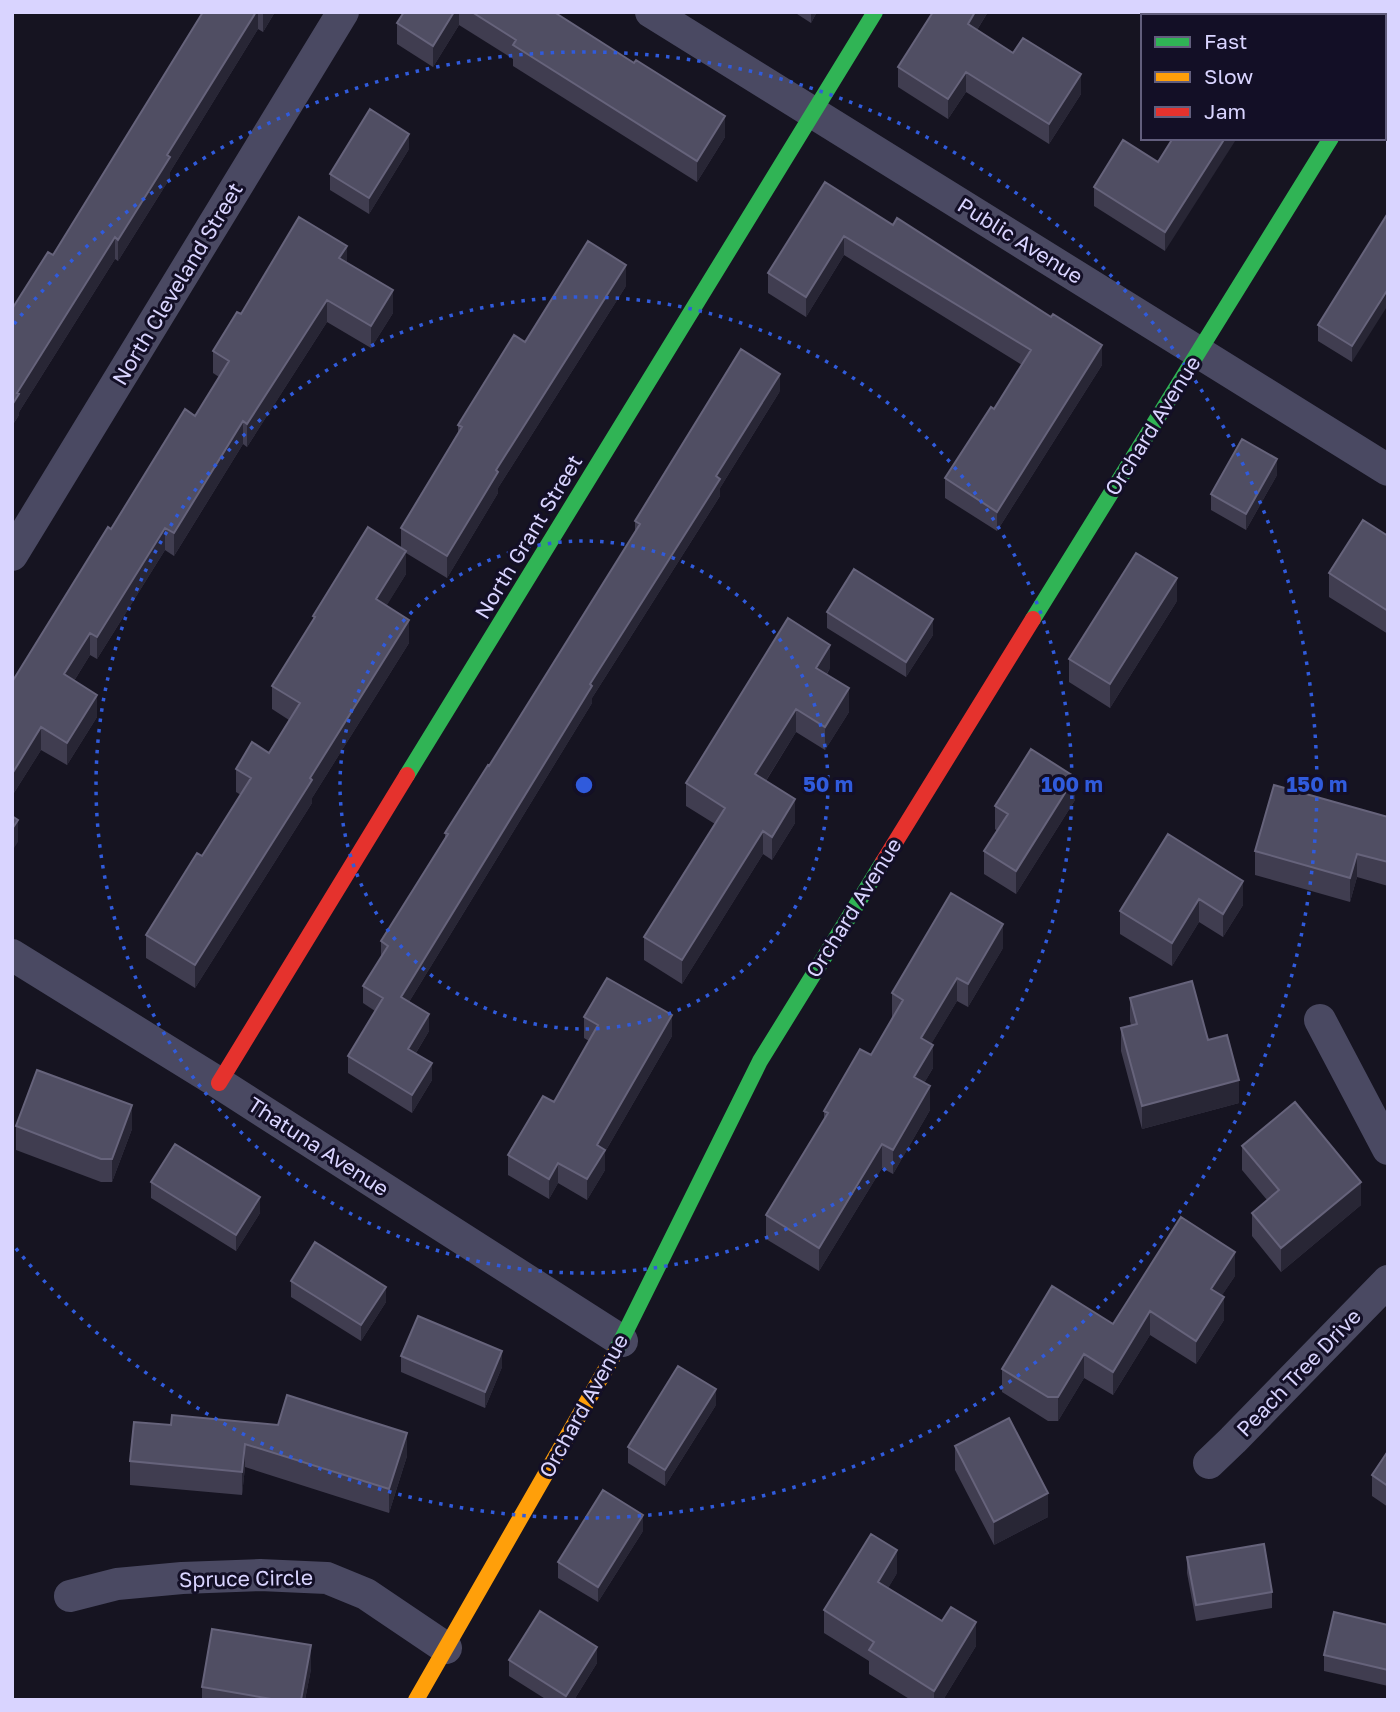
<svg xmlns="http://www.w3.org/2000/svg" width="1400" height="1712" font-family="'Golos Text',sans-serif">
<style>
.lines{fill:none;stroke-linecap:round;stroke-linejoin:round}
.street{stroke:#4a4962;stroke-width:32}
.fast{stroke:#30b455;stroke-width:16}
.slow{stroke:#ff9f0a;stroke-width:16}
.jam{stroke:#e5322d;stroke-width:16}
.wall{fill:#403d50}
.shaded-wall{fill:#282635}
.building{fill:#504e63;stroke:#66637b;stroke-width:2}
.ring{fill:none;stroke:#305bdc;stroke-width:3.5;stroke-dasharray:3.5 7}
.labels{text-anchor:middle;stroke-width:6;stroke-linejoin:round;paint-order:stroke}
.street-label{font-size:21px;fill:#d9d4ff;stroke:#130f26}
.centre{fill:#305bdc;stroke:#130f26;stroke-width:3.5}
.ring-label{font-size:21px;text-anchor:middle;font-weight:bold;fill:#305bdc;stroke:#130f26;stroke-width:6;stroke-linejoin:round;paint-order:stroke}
</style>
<rect width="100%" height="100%" fill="#161421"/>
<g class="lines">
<path class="street" d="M651 12 1388 470
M1384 51 1388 46
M12 555 343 12
M12 955 219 1083 622 1341
M1320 1020 1388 1149
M1209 1463 1233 1440 1388 1281
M70 1596 117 1584 182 1578 260 1575 327 1578 366 1594 446 1648"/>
<path class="fast" d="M1033 619 1331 138
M407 775 875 12
M615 1353 760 1061 883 862"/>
<path class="slow" d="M416 1700 615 1353"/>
<path class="jam" d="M883 862 1033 619
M219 1083 407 775"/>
</g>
<path class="wall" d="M203 12H275L263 32 258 29 170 172V178L118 261 115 259 19 412V415L12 426 53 255Z
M404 12H554L725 137 697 182 513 66V59L459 25 433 67 397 44V23Z
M794 12H817L811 23Z
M933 12H988L977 30 1013 53 1081 94 1049 144 966 92 948 119 898 87V67Z
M1173 138 1165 251 1094 206V187L1158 162Z
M409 149 369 214 330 190V174Z
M825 182 1102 365 997 531 945 498V478L994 409 1022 365 844 255 806 317 768 293V273Z
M1388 213 1352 362 1318 341V325Z
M347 263 393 313 371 348 327 322 247 447 243 444 174 556 165 550 97 659 90 655 74 681 97 717 67 765 41 750 12 796 111 529 195 416 219 377 213 373V351L241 314Z
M626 286 498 488V493L447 578 406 553V574L386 606 409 643 312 798V803L195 988 146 958V935L202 856 241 795 236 792V769L269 753 289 720 272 709V686L313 621V616L401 547V528L458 434V425L525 342Z
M780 391 720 488V496L592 698V703L409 1002 429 1031 416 1053 432 1080 412 1113 348 1073V1056L375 1011 363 1003V986L381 957V941L445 838V833L489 766 635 532V521Z
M1277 475 1246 530 1211 510V494Z
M1388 536V634L1329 597V573Z
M1177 601 1110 708 1069 682V659Z
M827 612 933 635 906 677 827 628Z
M830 668 827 674 849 712 825 750 796 732 766 781 795 823 772 860 763 854 682 984 644 960V937L715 824 686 806V783Z
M1075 800 1016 894 984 874V851L997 831 995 829V806Z
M1388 817V886L1357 877 1350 902 1255 875V851Z
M1168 834 1243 905 1223 937 1199 922 1172 966 1120 934V911Z
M1003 948 968 1007 957 1001 931 1044 933 1068 924 1083 930 1110 893 1174 882 1168 819 1271 766 1239V1215L824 1120V1111L871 1055 893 1017H892V993Z
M1130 998 1208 1040 1239 1103 1142 1129 1121 1051V1028L1131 1025 1130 1021Z
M584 1017 672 1036 605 1152V1170L587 1200 558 1183 549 1199 508 1175V1155L554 1102 589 1041 584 1038Z
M16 1126 132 1129 112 1182H101L16 1150Z
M1242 1146 1361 1205 1281 1272 1252 1236V1213L1267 1200 1242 1170Z
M151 1182 260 1213 236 1251 151 1198Z
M1235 1276 1222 1295 1224 1320 1196 1364 1150 1335 1113 1395 1084 1378 1058 1421H1048L1002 1392V1369Z
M291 1281 386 1302 361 1341 291 1297Z
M401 1356 502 1367 485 1408 401 1372Z
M716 1405 665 1486 628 1463V1447Z
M134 1422 407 1456 389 1513 245 1467 242 1495 130 1485V1461Z
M955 1446 1048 1517 994 1545 955 1470Z
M1388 1451V1507L1372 1496V1475Z
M643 1531 598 1602 558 1578V1562Z
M1187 1557 1272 1592V1608L1196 1621 1187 1573Z
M897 1573 888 1588 976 1646 943 1700H911L869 1674V1661L824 1633V1610Z
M1388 1625V1686L1324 1671V1655Z
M509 1660 597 1663 574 1700H547L509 1676Z
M311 1669 305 1700H202V1687Z"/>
<path class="shaded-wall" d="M256 12H258V29L170 172V178L118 261V240L167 155Z
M263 12H275L263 32Z
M454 12H459V25L433 67V46Z
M811 12H817L811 23Z
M975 12H988L968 44V24Z
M1310 12H1323L1320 16H1308Z
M966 72V92L948 119V99Z
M1081 74V94L1049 144V124Z
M725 116V137L697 182V161Z
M409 134V149L369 214V198Z
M1225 138H1237L1165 251V232Z
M844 236V255L806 317V297Z
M115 237V259L19 412V415L12 426V405L17 393Z
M347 246V269L339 258Z
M626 265V286L498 488V493L447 578V556L496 470Z
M1388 289V305L1352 362V346Z
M393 290V313L371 348V326Z
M327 300V322L247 447V424Z
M1102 345V365L997 531V512Z
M780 374V391L720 488V496L592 698V703L401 1015V997L716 476Z
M243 421V444L174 556V533Z
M1277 459V475L1246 530V514Z
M165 528V550L97 659V637Z
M406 551V574L376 623V599Z
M1177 578V601L1110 708V684Z
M933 619V635L906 677V662Z
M409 620V643L312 798V803L195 988V965L310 778Z
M90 633V655L64 697V674Z
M830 645V668L816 691V668Z
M849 688V712L825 750V727Z
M97 695V717L67 765V743Z
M796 709V732L755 798V774Z
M41 727V750L12 796V774Z
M1075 777V800L1016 894V871Z
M795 799V823L772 860V837Z
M18 820V842L12 851V829Z
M763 831V854L682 984V960Z
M1357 854V877L1350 902V878Z
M1243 881V905L1223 937V914Z
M1199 899V922L1172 966V943Z
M1003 924V948L968 1007V984Z
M957 978V1001L921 1061V1038Z
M429 1014V1031L408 1066V1049Z
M672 1015V1036L605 1152V1170L587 1200V1179L597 1145Z
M933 1045V1068L914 1100V1077Z
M432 1063V1080L412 1113V1095Z
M1239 1080V1103L1142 1129V1106Z
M930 1086V1110L893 1174V1150Z
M132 1105V1129L112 1182V1159Z
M882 1144V1168L819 1271V1248Z
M558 1163V1183L549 1199V1179Z
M1361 1182V1205L1281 1272V1248Z
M260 1197V1213L236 1251V1235Z
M1235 1252V1276L1211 1312V1289Z
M386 1287V1302L361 1341V1325Z
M1224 1297V1320L1196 1364V1341Z
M1150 1311V1335L1113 1395V1372Z
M502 1351V1367L485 1408V1392Z
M1084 1354V1378L1058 1421V1397Z
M716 1389V1405L665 1486V1470Z
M407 1433V1456L389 1513V1489Z
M245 1444V1467L242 1495V1472Z
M1048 1493V1517L994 1545V1522Z
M643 1515V1531L598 1602V1587Z
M897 1550V1573L878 1605V1582Z
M976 1622V1646L943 1700H934V1691Z
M311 1645V1669L305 1700H301Z
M597 1647V1663L574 1700H566V1696Z"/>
<path class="building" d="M203 12H256L167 155 170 157 118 240 115 237 17 393 19 394 12 405V309L48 252 53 255Z
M404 12H454L433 46 397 23Z
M472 12H554L634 63 636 60 725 116 697 161 513 45 516 40Z
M933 12H975L968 24 1013 53 1023 38 1081 74 1049 124 966 72 948 99 898 67Z
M1251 12H1310L1308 16H1249Z
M370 109 409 134 369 198 330 174Z
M1173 138H1225L1165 232 1094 187 1123 140 1158 162Z
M825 182 893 225 897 218 1051 317 1053 314 1102 345 997 512 945 478 991 407 994 409 1031 350 844 236 806 297 768 273Z
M1388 213V289L1352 346 1318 325Z
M299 217 347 246 339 258 393 290 371 326 327 300 247 424 243 421 174 533 165 528 97 637 90 633 64 674 97 695 67 743 41 727 12 774V682L108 527 111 529 185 409 195 416 229 361 213 351 237 312 241 314Z
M588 241 626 265 496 470 498 472 447 556 401 528 462 427 458 425 514 335 525 342Z
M741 349 780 374 716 476 720 479 590 684 592 686 401 997 429 1014 408 1049 432 1063 412 1095 348 1056 383 998 363 986 388 946 381 941 448 834 445 833 488 765 489 766 640 524 635 521Z
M1242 439 1277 459 1246 514 1211 494Z
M1363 520 1388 536V611L1329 573Z
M368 527 406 551 376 599 409 620 310 778 312 780 195 965 146 935 197 853 202 856 251 778 236 769 252 742 269 753 300 703 272 686 315 617 313 616Z
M1136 553 1177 578 1110 684 1069 659Z
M854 569 933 619 906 662 827 612Z
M788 618 830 645 816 668 849 688 825 727 796 709 755 774 795 799 772 837 763 831 682 960 644 937 725 808 686 783Z
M1031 749 1075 777 1016 871 984 851 1008 814 995 806Z
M1274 785 1388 817V862L1357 854 1350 878 1255 851Z
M12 816 18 820 12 829Z
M1168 834 1243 881 1223 914 1199 899 1172 943 1120 911Z
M951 893 1003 924 968 984 957 978 921 1038 933 1045 914 1077 930 1086 893 1150 882 1144 819 1248 766 1215 828 1113 824 1111 860 1049 871 1055 903 1000 892 993Z
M607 978 672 1015 597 1145 605 1150 587 1179 558 1163 549 1179 508 1155 543 1096 554 1102 598 1025 584 1017Z
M1192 981 1208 1040 1227 1035 1239 1080 1142 1106 1121 1028 1137 1024 1130 998Z
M37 1070 132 1105 112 1159H101L16 1126Z
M1295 1102 1361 1182 1281 1248 1252 1213 1279 1190 1242 1146Z
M175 1144 260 1197 236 1235 151 1182Z
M1181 1217 1235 1252 1211 1289 1224 1297 1196 1341 1150 1311 1113 1372 1084 1354 1058 1397H1048L1002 1369 1052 1286 1113 1324Z
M315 1242 386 1287 361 1325 291 1281Z
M418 1316 502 1351 485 1392 401 1356Z
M678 1366 716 1389 665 1470 628 1447Z
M287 1395 407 1433 389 1489 245 1444 242 1472 130 1461 134 1422 171 1425 172 1415 278 1425Z
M1009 1418 1048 1493 994 1522 955 1446Z
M1388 1451V1486L1372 1475Z
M603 1490 643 1515 598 1587 558 1562Z
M871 1534 897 1550 878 1582 942 1621 951 1607 976 1622 934 1691 869 1650 874 1642 824 1610Z
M1264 1544 1272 1592 1196 1605 1187 1557Z
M540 1611 597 1647 566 1696 509 1660Z
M1334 1612 1388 1625V1670L1324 1655Z
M212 1629 311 1645 301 1700H277L202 1687Z"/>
<g class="ring">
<circle cx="584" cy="785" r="244"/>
<circle cx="584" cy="785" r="488"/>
<path d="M14 324A733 733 0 1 1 14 1246"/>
</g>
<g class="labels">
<g class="street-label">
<text transform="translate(1020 241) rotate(32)" y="7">Public Avenue</text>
<text transform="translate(178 284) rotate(-59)" y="7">North Cleveland Street</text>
<text transform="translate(1153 426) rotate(-58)" y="7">Orchard Avenue</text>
<text transform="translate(529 537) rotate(-59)" y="7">North Grant Street</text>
<text transform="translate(854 908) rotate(-58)" y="7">Orchard Avenue</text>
<text transform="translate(318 1147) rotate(33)" y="7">Thatuna Avenue</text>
<text transform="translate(1299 1373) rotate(-46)" y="7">Peach Tree Drive</text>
<text transform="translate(584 1406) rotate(-61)" y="7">Orchard Avenue</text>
<text transform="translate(246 1579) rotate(-1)" y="7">Spruce Circle</text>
</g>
</g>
<circle cx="584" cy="785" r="10" class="centre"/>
<g class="ring-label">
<text x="828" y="792">50 m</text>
<text x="1072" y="792">100 m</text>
<text x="1317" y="792">150 m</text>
</g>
<rect width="1400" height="1712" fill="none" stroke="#d9d4ff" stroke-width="28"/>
<rect x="1141" y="14" width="245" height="126" fill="#130f26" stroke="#625e7d" stroke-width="2"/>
<rect x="1155" y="37" width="35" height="10" fill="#30b455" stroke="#625e7d" stroke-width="2"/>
<text x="1204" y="49" font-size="21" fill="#d9d4ff">Fast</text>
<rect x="1155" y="72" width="35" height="10" fill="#ff9f0a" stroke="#625e7d" stroke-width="2"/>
<text x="1204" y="84" font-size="21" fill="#d9d4ff">Slow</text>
<rect x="1155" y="107" width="35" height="10" fill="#e5322d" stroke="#625e7d" stroke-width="2"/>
<text x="1204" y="119" font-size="21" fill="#d9d4ff">Jam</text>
</svg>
